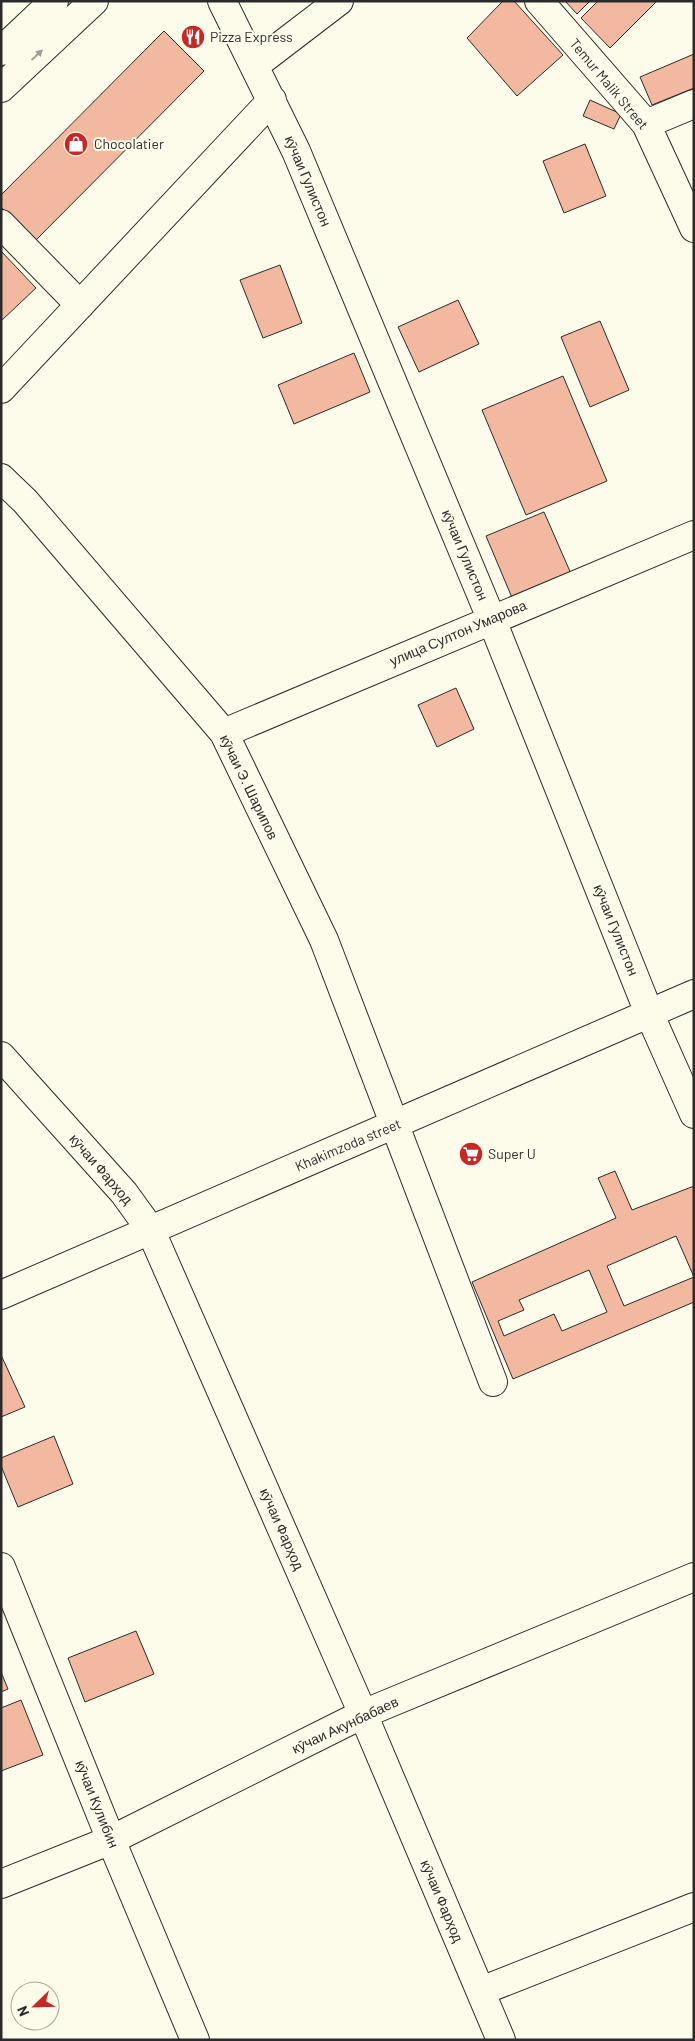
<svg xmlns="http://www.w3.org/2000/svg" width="695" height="2041" font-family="Barlow,sans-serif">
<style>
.building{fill:#f2b8a0;stroke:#2b2b2b;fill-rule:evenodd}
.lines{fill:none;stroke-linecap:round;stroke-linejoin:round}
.minor-casing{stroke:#2b2b2b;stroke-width:30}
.highway-casing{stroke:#2b2b2b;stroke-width:30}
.minor{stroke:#fdfbea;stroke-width:28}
.highway{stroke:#fdfbea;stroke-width:28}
.oneway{fill:#9e9d94}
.labels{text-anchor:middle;stroke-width:4;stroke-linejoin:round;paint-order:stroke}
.poi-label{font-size:14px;fill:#2b2b2b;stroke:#fdfbea;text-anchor:start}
.street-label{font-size:14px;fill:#2b2b2b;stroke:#fdfbea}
</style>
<rect width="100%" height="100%" fill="#fdfbea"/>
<path class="building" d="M503 1H514L563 55 517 96 467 38Z
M565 1H590L577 14Z
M598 1H657L610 48 581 18Z
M164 31 204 71 35 241 1 207V195Z
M694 54V88L652 105 640 77Z
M590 100 621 114 614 129 583 116Z
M585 144 606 196 564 213 543 161Z
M1 251 36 288 1 321Z
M280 265 302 323 263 338 240 280Z
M458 300 479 344 419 372 398 327Z
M600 321 629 390 590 407 561 337Z
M354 353 370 392 294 424 278 385Z
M563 376 607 481 526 515 482 410Z
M544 512 572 576 513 600 486 536Z
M456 688 474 729 437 747 418 705Z
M615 1171 632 1210 694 1186V1302L513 1379 472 1282 616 1218 598 1178ZM676 1236 694 1277 624 1306 607 1266ZM589 1270 607 1312 562 1331 554 1314 504 1336 498 1321 524 1310 519 1300Z
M1 1355 25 1407 1 1417Z
M54 1436 73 1484 18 1507 1 1466V1458Z
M136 1631 154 1674 85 1702 68 1658Z
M1 1672 8 1689 1 1692Z
M21 1700 43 1755 1 1771V1708Z"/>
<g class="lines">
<g class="minor-casing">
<path id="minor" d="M222 1 296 151 491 618 649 1013 694 1114
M539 1 646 124 694 228
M254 66 339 1
M646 124 694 104
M1 224 80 305
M1 389 272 100
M1 478 25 501 224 733 324 940 493 1382
M224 733 694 535
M1 1056 124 1193 150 1229 363 1714 501 2040
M1 1295 694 994
M1 1567 111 1840 195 2040
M1 1884 111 1840 363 1714 694 1577
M481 1991 694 1907"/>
</g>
<g class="highway-casing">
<path id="highway" d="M1 51 54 1
M1 88 94 1"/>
</g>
<use href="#minor" class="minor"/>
<use href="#highway" class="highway"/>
</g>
<defs><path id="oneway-solid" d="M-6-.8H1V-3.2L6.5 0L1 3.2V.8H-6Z" transform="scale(1.25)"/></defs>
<use class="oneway" href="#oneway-solid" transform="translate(37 55) rotate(-43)"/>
<defs>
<g id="restaurant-disc" transform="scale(1.25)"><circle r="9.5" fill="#c62828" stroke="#fdfbea"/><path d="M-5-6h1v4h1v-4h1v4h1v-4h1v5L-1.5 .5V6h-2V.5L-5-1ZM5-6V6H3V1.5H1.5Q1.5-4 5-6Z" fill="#fff"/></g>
<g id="shop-disc" transform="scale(1.25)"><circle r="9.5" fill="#c62828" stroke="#fdfbea"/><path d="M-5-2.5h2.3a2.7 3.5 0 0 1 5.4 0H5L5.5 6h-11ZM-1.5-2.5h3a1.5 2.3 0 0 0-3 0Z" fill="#fff"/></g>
<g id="supermarket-disc" transform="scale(1.25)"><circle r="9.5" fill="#c62828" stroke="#fdfbea"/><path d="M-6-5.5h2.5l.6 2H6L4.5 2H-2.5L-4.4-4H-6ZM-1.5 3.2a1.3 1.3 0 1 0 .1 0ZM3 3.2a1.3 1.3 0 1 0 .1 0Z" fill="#fff"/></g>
</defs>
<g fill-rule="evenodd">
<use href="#restaurant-disc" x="193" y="37"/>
<use href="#shop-disc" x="76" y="144"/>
<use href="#supermarket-disc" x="471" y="1154"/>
</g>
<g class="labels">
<g class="poi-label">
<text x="210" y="42">Pizza Express</text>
<text x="94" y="149">Chocolatier</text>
<text x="488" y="1159">Super U</text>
</g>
<g class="street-label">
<text transform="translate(609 84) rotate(50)" y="5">Temur Malik Street</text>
<text transform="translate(308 181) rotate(67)" y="5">кӯчаи Гулистон</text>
<text transform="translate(465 555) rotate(67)" y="5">кӯчаи Гулистон</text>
<text transform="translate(458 633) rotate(-23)" y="5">улица Султон Умарова</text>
<text transform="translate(249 787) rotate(64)" y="5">кӯчаи Э. Шарипов</text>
<text transform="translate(616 930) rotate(68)" y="5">кӯчаи Гулистон</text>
<text transform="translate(348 1145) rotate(-23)" y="5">Khakimzoda street</text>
<text transform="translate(101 1169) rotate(49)" y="5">кӯчаи Фарҳод</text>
<text transform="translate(282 1529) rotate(66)" y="5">кӯчаи Фарҳод</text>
<text transform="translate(345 1725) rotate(-25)" y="5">кӯчаи Акунбабаев</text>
<text transform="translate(97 1804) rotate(68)" y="5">кӯчаи Кулибин</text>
<text transform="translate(442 1901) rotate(67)" y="5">кӯчаи Фарҳод</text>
</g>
</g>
<rect width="695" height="2041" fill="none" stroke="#2b2b2b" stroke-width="5"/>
<g transform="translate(35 2006) rotate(247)"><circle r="24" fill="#fdfbea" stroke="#a9a89e"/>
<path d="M0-4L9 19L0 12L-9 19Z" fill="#c62828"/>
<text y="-8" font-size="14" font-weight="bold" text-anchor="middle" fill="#2b2b2b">N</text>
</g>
</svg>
